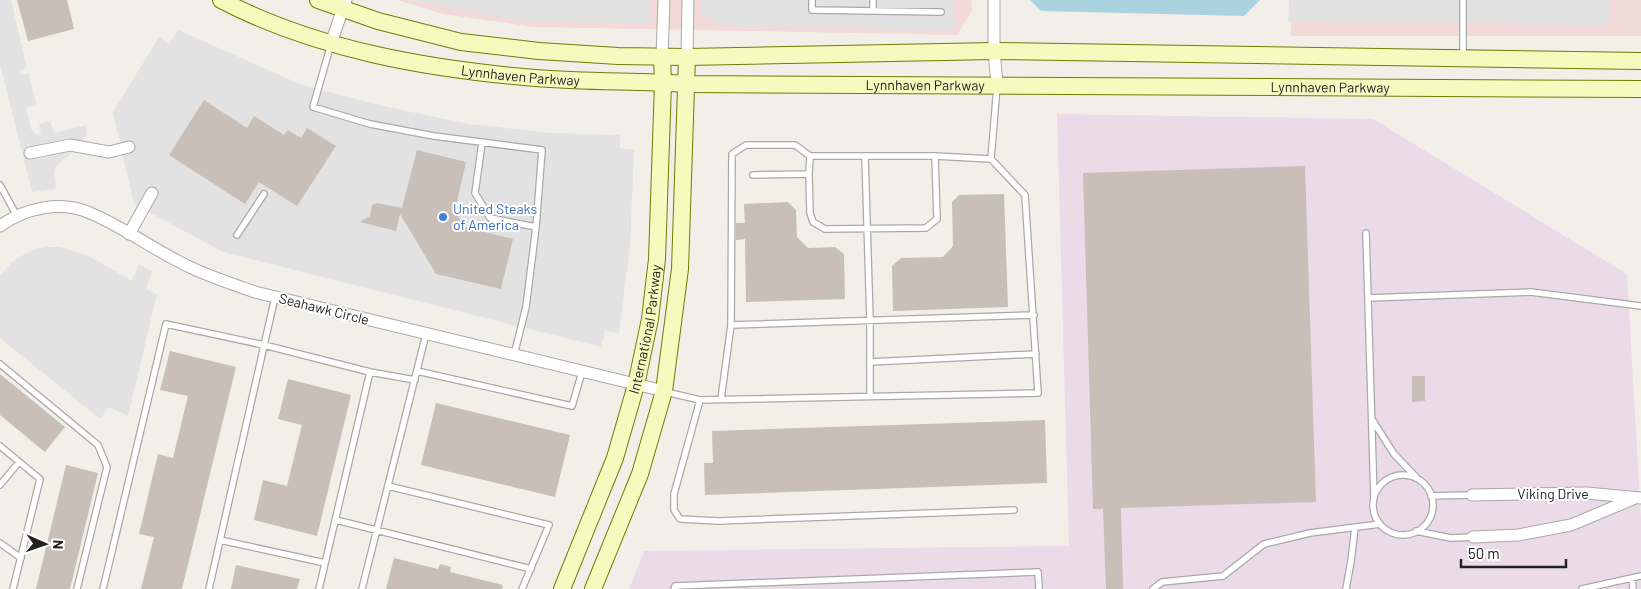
<svg xmlns="http://www.w3.org/2000/svg" width="1641" height="589" font-family="Barlow,sans-serif">
<style>
.commercial{fill:#f2dad9}
.industrial{fill:#ebdbe8}
.parking{fill:#e2e2e2}
.water{fill:#aad3df}
.building{fill:#c7bfb8}
.lines{fill:none;stroke-linecap:round;stroke-linejoin:round}
.service-casing{stroke:#a9a9a9;stroke-width:8}
.minor-casing{stroke:#a9a9a9;stroke-width:13}
.secondary-casing{stroke:#707d05;stroke-width:18}
.service{stroke:#fff;stroke-width:5.5}
.minor{stroke:#fff;stroke-width:11}
.secondary{stroke:#f7fabf;stroke-width:16}
.shop-dot{fill:#3f7fe0;stroke:#fff;stroke-width:2}
.labels{text-anchor:middle;stroke-width:4;stroke-linejoin:round;paint-order:stroke}
.street-label{font-size:14px;fill:#222;stroke:#fff}
.shop-label{font-size:14px;fill:#366cbe;stroke:#fff;text-anchor:start}
</style>
<rect width="100%" height="100%" fill="#f2efe9"/>
<path class="commercial" d="M397 0H971L972 11 957 35 534 27 443 14Z
M1290 0H1641V36H1291Z"/>
<path class="industrial" d="M1057 114 1373 119 1627 274 1641 519V589H629L644 551 1069 546Z"/>
<path class="parking" d="M0 0H11L27 68 20 70 19 72 22 75 29 73 36 104 26 108 31 129 38 136 41 134 39 124 50 121 54 133 87 125 86 136 69 156 63 159 55 168 54 175 56 189 32 192 0 64Z
M409 0H650V23L529 22Z
M701 0H953V30L727 26 701 14Z
M1289 0H1611L1608 25 1288 22Z
M178 30 302 85 383 106 469 124 550 133 620 135V148L634 150 630 246 619 333 605 331 601 347 223 252 134 204 113 112 159 37 169 44Z
M47 247H60L87 255 132 281 139 264 152 271 146 289 157 294 128 416 109 407 100 419 0 338V276L11 263 23 255 35 249Z"/>
<path class="water" d="M1030 0H1260L1244 16 1041 11Z"/>
<path class="building" d="M17 0H67L74 29 28 41Z
M204 100 247 128 254 116 284 135 288 130 301 138 307 128 336 146 297 206 259 182 245 204 169 155Z
M417 150 466 162 455 210 464 227 513 239 501 289 436 274 400 214 396 231 360 222 370 216 372 205 377 203 402 208Z
M1305 166 1316 502 1121 508 1123 589H1106L1103 509H1093L1083 173Z
M1004 194 1008 307 893 311 892 266 901 258 943 257 953 246 952 202 959 195Z
M788 202 796 210 797 237 808 248 835 247 844 254 845 299 746 302 745 239 736 240V223H745L744 204Z
M170 351 236 367 182 589H141L154 537 139 534 158 454 173 458 188 396 160 390Z
M0 374 65 427 45 452 0 415Z
M1412 376H1425V401L1412 402Z
M288 379 351 395 317 536 254 520 263 480 287 486 302 425 278 419Z
M436 403 570 435 555 497 421 465Z
M1045 420 1047 483 705 495 704 463H713L712 431Z
M66 465 98 473 70 589H36Z
M394 558 438 569 440 564 451 567 450 572 503 585 502 589H386Z
M236 565 300 579 297 589H231Z"/>
<g class="lines">
<g class="service-casing">
<path id="service" d="M812 0V10L941 12
M873 11V0
M331 44 313 107 370 124 434 136 542 150 536 227 526 307 514 355
M1463 57V0
M482 143 475 193 490 218 536 227
M935 156 991 159
M809 174 810 156
M753 175 809 174 810 213 813 222 825 229 926 228 937 219 935 156H865
M0 185 17 216
M1366 233 1374 498
M237 235 264 194
M1368 298 1531 292 1641 306
M731 325 732 154 746 145H795L810 156H865L870 320V396
M870 362 1036 354
M0 364 98 445 107 467 77 589
M417 371 572 406 582 372
M370 372 415 380
M666 392 700 400 1038 393 1025 195 991 159 997 86
M721 399 731 325 1034 315
M700 400 674 494V510L680 519 718 521 1014 510
M1373 421 1394 454 1416 477
M0 446 40 479 13 589
M1373 505a30 30 0 1 1 60 0a30 30 0 1 1-60 0Z
M0 485 19 462
M388 486 549 525 522 589
M1431 496 1472 495
M336 520 531 569
M1416 531 1451 538 1473 537
M220 540 325 563
M0 543 21 558
M1632 578 1633 589
M103 589 166 324 264 345 370 372 319 589
M209 589 275 297
M362 589 426 334
M674 589 675 586 1038 572 1039 589
M1153 589 1162 582 1223 576 1264 544 1310 533 1380 524
M1346 589 1351 561 1355 528
M1582 589 1641 576"/>
</g>
<g class="minor-casing">
<path id="minor" d="M994 0V51L997 84
M331 43 346 0
M662 56 664 0
M687 57 688 0
M30 153 70 145 109 152 129 147
M0 226C25 208 61 200 90 213 126 228 158 253 194 269 214 278 235 285 255 292L664 391
M129 234 152 193
M1472 495 1587 493 1641 498
M1473 537 1518 535 1571 525 1633 499"/>
</g>
<g class="secondary-casing">
<g id="secondary">
<path id="s1" d="M221 0C317 50 428 69 535 78 586 82 636 81 687 84L1641 89"/>
<path d="M318 0 378 21 461 42 539 51 618 56 687 57 994 51 1641 61"/>
<path id="s2" d="M562 589 615 458 636 385 650 319 657 259 663 83 662 56"/>
<path d="M593 589 640 474 664 391 680 269 687 57"/>
</g>
</g>
<use href="#service" class="service"/>
<use href="#minor" class="minor"/>
<use href="#secondary" class="secondary"/>
</g>
<circle class="shop-dot" cx="443" cy="217" r="5"/>
<g class="labels">
<g class="street-label">
<text dy="5" stroke="none"><textPath href="#s1" startOffset="311">Lynnhaven Parkway</textPath></text>
<text dy="5" stroke="none"><textPath href="#s1" startOffset="716">Lynnhaven Parkway</textPath></text>
<text dy="5" stroke="none"><textPath href="#s1" startOffset="1121">Lynnhaven Parkway</textPath></text>
<text transform="translate(324 309) rotate(14)" y="5">Seahawk Circle</text>
<text dy="5" stroke="none"><textPath href="#s2" startOffset="274">International Parkway</textPath></text>
<text x="1553" y="499">Viking Drive</text>
</g>
<g class="shop-label">
<text x="453" y="214">United Steaks<tspan x="453" dy="16">of America</tspan></text>
</g>
</g>
<g transform="translate(45 544) rotate(92)" stroke="#ffffff" stroke-width="4" paint-order="stroke">
<path d="M0-4L9 19L0 12L-9 19Z" fill="#222222"/>
<text y="-8" font-size="14" font-weight="bold" text-anchor="middle" fill="#222222">N</text>
</g>
<path d="M1461 559v8h105v-8" fill="none" stroke="#222222" stroke-width="2.5"/>
<text x="1468" y="559" font-size="15" fill="#222222" stroke="#ffffff" stroke-width="4" paint-order="stroke">50 m</text>
</svg>
